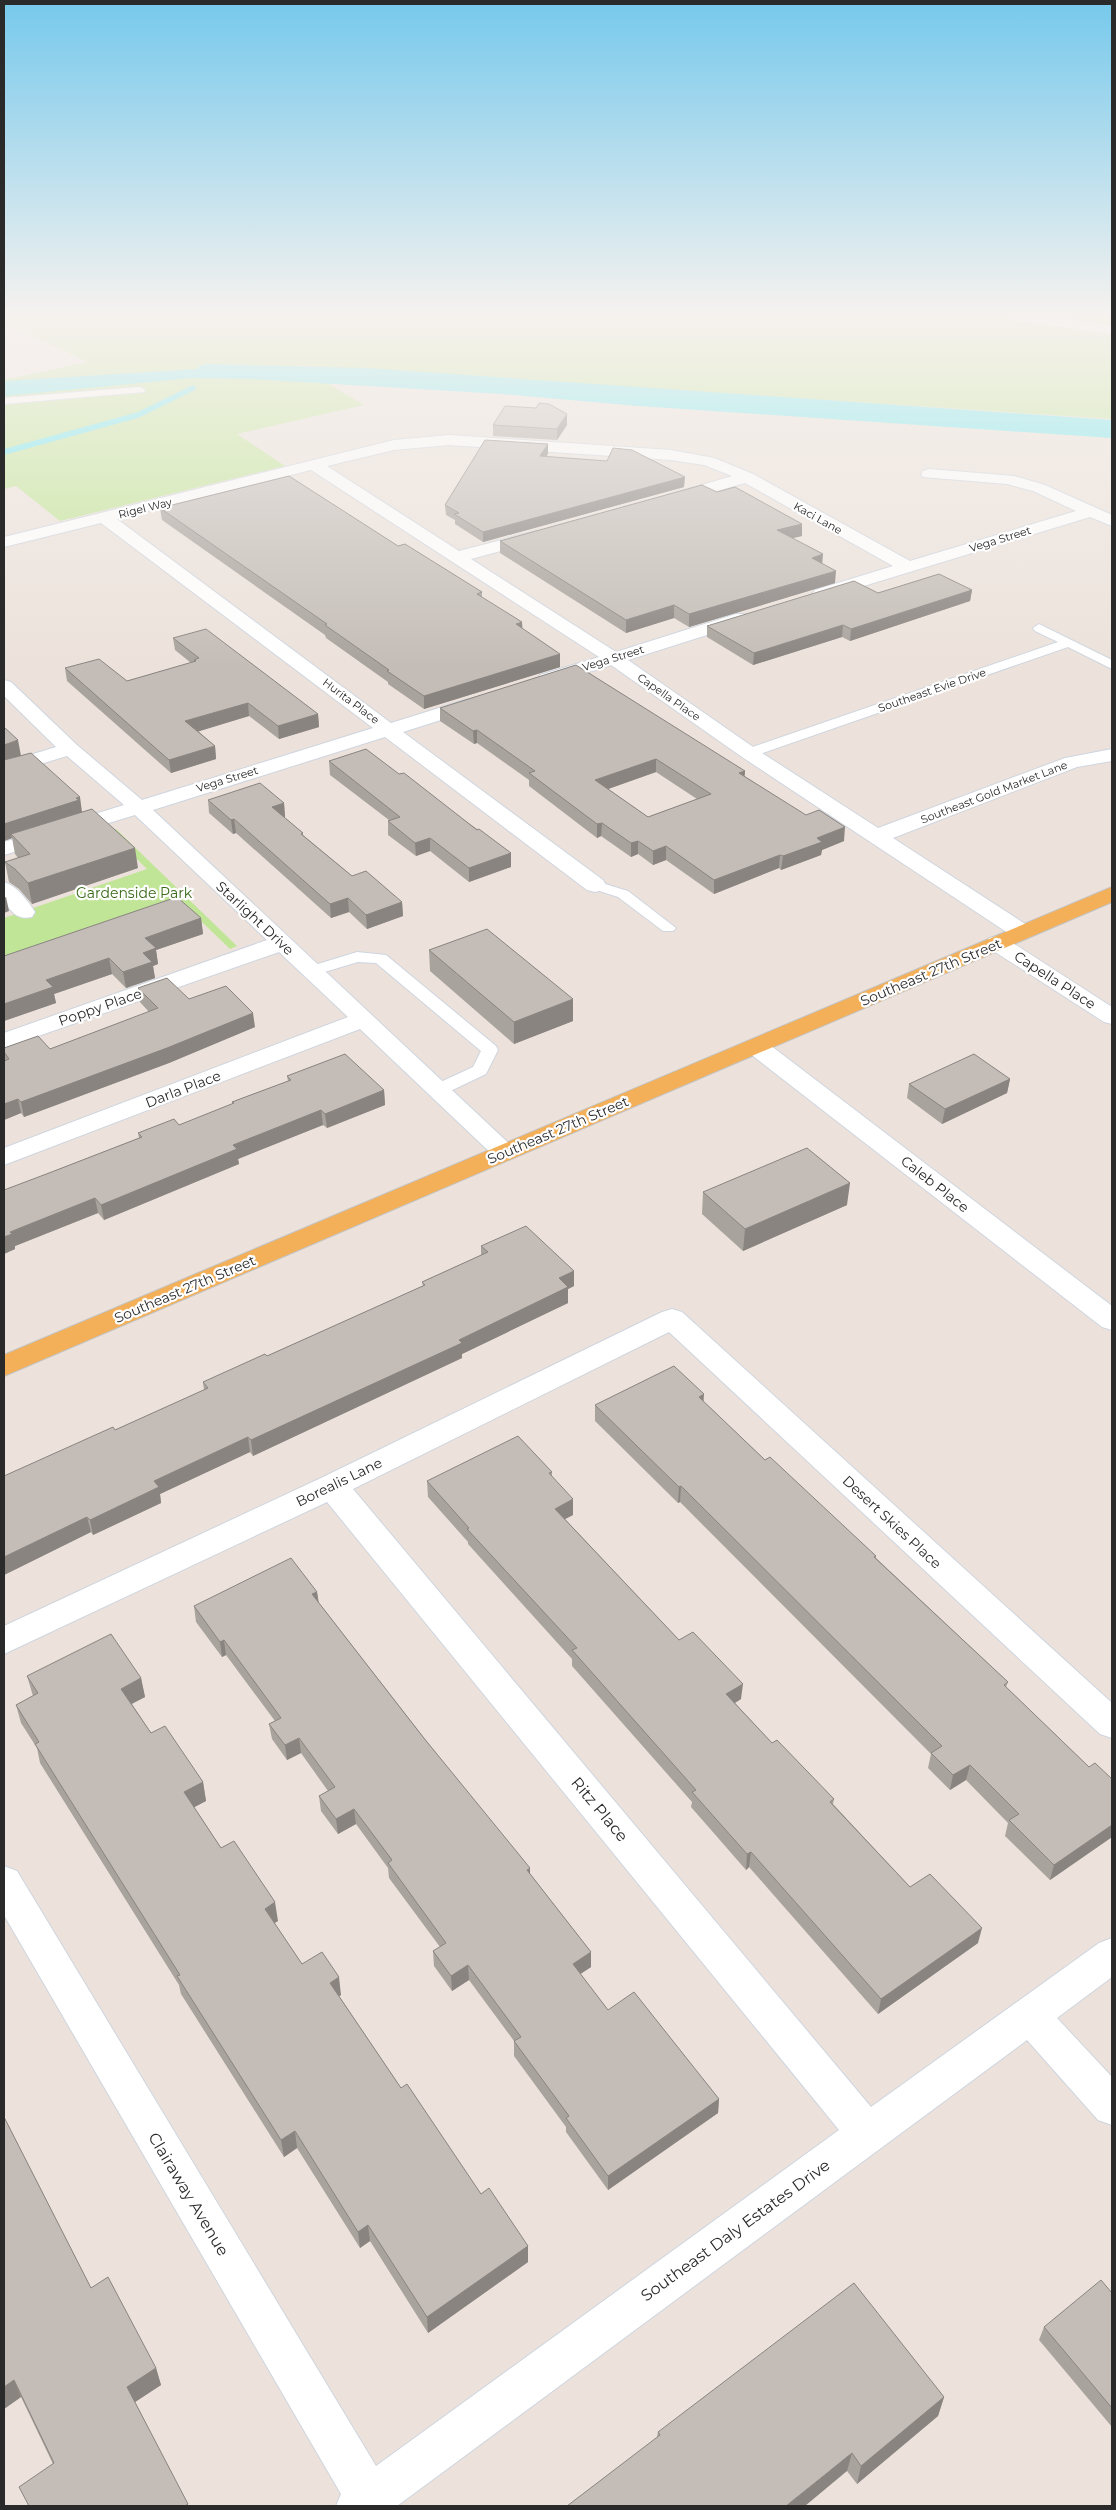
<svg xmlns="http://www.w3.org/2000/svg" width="1116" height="2510" font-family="Montserrat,sans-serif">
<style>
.green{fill:#c1e596}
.water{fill:#6be9f2}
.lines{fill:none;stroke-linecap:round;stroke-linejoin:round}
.stream{stroke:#6be9f2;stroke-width:5.5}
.lane-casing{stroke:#ced5df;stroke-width:2}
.street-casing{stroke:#ced5df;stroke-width:2}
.secondary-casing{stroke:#ced5df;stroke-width:2}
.primary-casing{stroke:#c3c3c3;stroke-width:2}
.lane{fill:#fff;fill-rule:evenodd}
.street{fill:#fff;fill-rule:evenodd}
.secondary{fill:#fff;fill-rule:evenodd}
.primary{fill:#f4b058;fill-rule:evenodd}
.wall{fill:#a9a39d;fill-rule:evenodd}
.shaded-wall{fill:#898480}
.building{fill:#c4bdb7;stroke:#898480;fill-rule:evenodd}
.labels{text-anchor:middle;stroke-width:4.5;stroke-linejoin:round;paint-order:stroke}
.far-street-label{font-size:11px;fill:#2a2a2a;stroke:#fff}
.park-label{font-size:14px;fill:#396918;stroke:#fff}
.street-label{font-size:14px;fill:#2a2a2a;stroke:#fff}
.near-street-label{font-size:16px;fill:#2a2a2a;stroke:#fff}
</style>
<rect width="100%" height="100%" fill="#ece2db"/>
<path class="green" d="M4 316H1112V419L296 365 364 405 237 434 285 466 60 521 16 486 4 489V380L88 362 4 323Z
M116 829 237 946 230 949 177 898 4 956V918L147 869 108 831Z"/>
<path class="water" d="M206 364 366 368 1112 420V438L638 406 502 394 250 379 192 378 4 396V381L198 369 199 366Z"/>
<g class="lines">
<path class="stream" d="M4 452 138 415 193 388"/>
<g class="lane-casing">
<path id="lane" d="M140 387 145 390 144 392 4 404V398Z
M1039 624 1112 660V669L1068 647 754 756 749 757 742 753 744 750 1058 642 1035 631 1033 628Z
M595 881 628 891 676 928 673 931H663L618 897 590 888 588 885Z
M357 952 386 955 496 1046 498 1050 486 1074 444 1094H432L429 1090 432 1086 473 1067 481 1051 376 963 358 962 311 976 303 971 305 968Z"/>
</g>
<g class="street-casing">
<path id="street" d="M449 435 671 450 714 458 753 474 910 561 1076 511 1033 491 1007 484 923 477 921 474 923 471 929 469 1014 476 1045 485 1112 515V526L1090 517 821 599 815 598 812 594 815 590 893 566 745 483 674 503 668 501 666 498 668 495 732 476 704 465 671 460 449 445 394 450 327 466 459 551 536 531 542 532 544 536 542 540 471 559 616 652 736 614H748L751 618 748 622 628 660 756 749 878 828 1065 758 1112 749V761L1077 767 893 838 1030 927 1033 932 1030 937 1022 939 1014 937 742 757 611 665 554 683H540L538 679 540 675 599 657 311 470 117 519 391 723 468 699H482L485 703 482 707 403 732 603 880 606 885 603 890 595 892 587 890 385 737 153 810 517 1151 513 1157 504 1159 495 1157 360 1029 4 1165V1148L348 1017 279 952 4 1048V1033L267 940 135 815 4 855V842L124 805 67 756 4 775V763L56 747 4 696V680L11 682 77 745 142 800 373 728 101 523 4 547V537L394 440Z
M4 882C17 886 28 901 35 912L32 917C17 920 13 913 4 902Z
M997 936 1005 938 1112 1007V1024L1104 1022 989 948 986 943 989 938Z
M757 1040 766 1042 1112 1306V1330L1102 1327 748 1052 745 1047 748 1042Z
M672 1309 682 1312 1112 1703V1738L1100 1734 669 1332 353 1489 871 2107 1099 1943 1112 1938V1977L1057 2018 1112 2077V2125L1098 2120 1027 2040 397 2506H336L341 2494 4 1915V1866L17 1871 376 2466 839 2130 327 1502 4 1654V1626L321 1478 662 1312Z"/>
</g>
<g class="secondary-casing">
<path id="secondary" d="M1009 316H1046L1112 326V334L1016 320Z"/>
</g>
<g class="primary-casing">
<path id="primary" d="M1112 887V902L4 1376V1355Z"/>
</g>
<use href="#lane" class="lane"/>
<use href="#street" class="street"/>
<use href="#secondary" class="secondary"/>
<use href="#primary" class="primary"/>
</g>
<path class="wall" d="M567 414V425L557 440 493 436V425Z
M548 444V454L546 456 684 487 483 542 455 524V520L446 515 445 505Z
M717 492 802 524V536L792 538 823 564 835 583 689 627 674 618 626 633 500 553V541Z
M160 508 398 546 482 592V597L522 629 560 667 424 709 388 684V682L326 638 325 635 162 520Z
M972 590 970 601 850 641 842 637 753 665 707 637V626L878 593Z
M173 638 318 714 319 727 279 739 249 716 198 731 215 746 216 759 171 773 67 681 65 668 127 681 191 663 175 650Z
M440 708 745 771 744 776 844 841 822 850 821 855 781 870 779 868 714 894 666 860 653 865 638 854 631 857 601 836 597 838 529 786V780L477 743 474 744 440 721ZM656 772 697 799 648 817 608 789Z
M21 755 82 812 138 868 32 904 19 889 9 882 5 862 18 858 15 854 12 838 4 841Z
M329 761 399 774 511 853V867L469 882 430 851 416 856 388 835V821L389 820 330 775Z
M208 800 284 803 285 817H284L303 833V835L352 876 402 902 403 916 367 929 349 912 331 918 236 833 233 834 209 813Z
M201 918 203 934 156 950 158 964 153 966 155 978 126 988 112 974 54 994 56 1003 4 1021V956Z
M429 950 573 1021 514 1044 430 971Z
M138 988 189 999 255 1027 169 1063 24 1117 21 1113 4 1120V1048L50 1049 149 1012 140 1002Z
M287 1076 384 1090 385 1105 327 1128 323 1125 238 1159 239 1164 104 1220 98 1213 15 1246V1249L4 1254 49 1173 139 1138 138 1133 179 1125 233 1104 232 1102 288 1081Z
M1010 1079 1007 1093 942 1124 907 1098 909 1084Z
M703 1192 847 1205 743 1251 702 1214Z
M481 1246 574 1271V1286L568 1289V1303L462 1354V1358L253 1456 250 1452 160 1494 161 1503 93 1535 91 1532 4 1575V1476L115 1430 204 1390 203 1382 267 1356 423 1286 422 1282 481 1255Z
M704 1402 765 1460 876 1556V1558L1008 1682 1006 1687 1089 1767 1112 1779V1837L1050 1880 1005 1836 1008 1823 966 1780 950 1790 928 1768 931 1754 680 1502 678 1503 595 1421V1405Z
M552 1472V1477L573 1515 565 1519 679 1640 741 1699 735 1703 772 1743 834 1799 833 1804 910 1887 978 1943 878 2014 749 1867 746 1870 691 1807 692 1802 572 1666V1659L468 1544V1542L428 1497 427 1481Z
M317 1592 319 1603 591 1952V1967L580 1974 608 2010 719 2099 718 2113 608 2190 566 2132V2127L514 2056V2041L469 1980 452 1991 434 1966 433 1951 440 1947 389 1878 388 1868 356 1824 338 1834 321 1811 319 1796 328 1791 301 1753 287 1760 272 1739 269 1724 275 1721 226 1655 222 1657 196 1622 194 1606Z
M27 1676 141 1678 145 1697 132 1704 151 1733 203 1782 206 1801 194 1807 221 1848 278 1921 274 1923 302 1964 341 1995 339 1996 401 2088 481 2194 528 2246V2262L428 2333 370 2241 360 2248 297 2148 284 2157 181 1994 179 1985 40 1763 37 1748 21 1723 16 1705 33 1696Z
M4 2117 91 2288 156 2368 161 2385 135 2402 188 2506H28L53 2464 21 2397 4 2409Z
M1112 2293V2427L1039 2340 1044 2327Z
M944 2397 938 2416 857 2484 847 2471 657 2437 658 2432Z"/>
<path class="shaded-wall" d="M567 414V425L557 440V429Z
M548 444V454L540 466V456Z
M685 477 684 487 483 542V532Z
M802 524V536L776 542 777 530Z
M823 554 822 566 812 558Z
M836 571 835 583 689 627V614Z
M972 590 970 601 850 641 851 629Z
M674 605V618L626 633V620Z
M522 622 523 635 516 624Z
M843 625 842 637 753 665 754 653Z
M560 654V667L424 709V696Z
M248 703 249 716 187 735 185 721Z
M318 714 319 727 279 739 278 726Z
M477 730V743L474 744 473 731Z
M18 740 21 756 4 761V745Z
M215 746 216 759 171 773 169 760Z
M656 759V772L594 794 595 780Z
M745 771 744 785 739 773Z
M80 797 82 812 11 834 12 838 4 841V824Z
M284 803 285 817 273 821 272 807Z
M234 819 236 833 233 834 231 820Z
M602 823 601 836 597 838V824Z
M845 827 844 841 822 850 821 855 781 870 783 856 817 838Z
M430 838V851L416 856 415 843Z
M638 841V854L631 857V843Z
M666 846V860L653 865V851Z
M135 848 138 868 32 904 28 883Z
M511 853V867L469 882V868Z
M780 855 779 868 714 894V880Z
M6 897 9 911 4 913V898Z
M348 898 349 912 331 918 330 904Z
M402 902 403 916 367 929 366 915Z
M201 918 203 934 156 950 158 964 153 966 155 978 126 988 123 972 145 938Z
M109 958 112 974 54 994 56 1003 4 1021V1004L46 980Z
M573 999V1021L514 1044V1022Z
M253 1013 255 1027 169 1063 24 1117 21 1102Z
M1010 1079 1007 1093 942 1124 945 1109Z
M384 1090 385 1105 327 1128 325 1114Z
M18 1099 21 1113 4 1120V1104Z
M321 1110 323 1125 238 1159 239 1164 104 1220 101 1205 233 1145Z
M850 1183 847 1205 743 1251 745 1229Z
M95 1198 98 1213 15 1246V1249L4 1254V1237L10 1232Z
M574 1271V1286L568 1289V1303L462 1354V1358L253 1456 251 1440 559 1278Z
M704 1394 703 1410 699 1397Z
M248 1437 250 1452 160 1494 161 1503 93 1535 90 1520 154 1481Z
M681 1486 680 1502 678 1503 679 1487Z
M573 1499V1515L555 1524V1509Z
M87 1517 91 1532 4 1575V1557Z
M317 1592 319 1607 312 1594Z
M224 1640 226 1655 222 1657 220 1642Z
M141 1678 145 1697 125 1707 121 1689Z
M743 1684 741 1699 725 1709 726 1694Z
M299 1738 301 1753 287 1760 285 1745Z
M970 1765 966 1780 950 1790 953 1775Z
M203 1782 206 1801 187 1811 184 1792Z
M354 1809 356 1824 338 1834 336 1819Z
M1112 1825V1837L1050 1880 1054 1865Z
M751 1852 749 1867 746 1870 747 1854Z
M530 1868V1883L527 1870Z
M275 1902 278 1921 268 1927 265 1909Z
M982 1928 978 1943 878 2014 881 1999Z
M591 1952V1967L573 1979V1964Z
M468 1965 469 1980 452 1991 451 1976Z
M339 1977 341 1995 332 2000 330 1983Z
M719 2099 718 2113 608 2190V2176Z
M295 2131 297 2148 284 2157 281 2140Z
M368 2225 370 2241 360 2248 358 2232Z
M528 2246V2262L428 2333 427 2317Z
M156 2368 161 2385 132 2404 127 2387Z
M14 2380 21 2397 4 2409V2387Z
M944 2397 938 2416 857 2484 861 2466Z
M852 2453 847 2471 805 2506H786Z"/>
<path class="building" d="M539 403 549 404 567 414 557 429 493 425 505 406 536 408Z
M485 440 548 444 540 456 607 461 613 448 632 450 685 477 483 532 454 514 459 513 445 505Z
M289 476 398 546 405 544 482 592 477 594 522 622 516 624 560 654 424 696 387 671 389 670 325 625 327 624 160 508Z
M702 485 717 492 735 487 802 524 777 530 823 554 812 558 836 571 689 614 674 605 626 620 500 541Z
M939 574 972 590 851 629 843 625 754 653 707 626 854 581 878 593Z
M206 629 318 714 278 726 248 703 185 721 215 746 169 760 65 668 99 659 127 681 196 661 194 660 199 658 173 638Z
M576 665 745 771 739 773 806 815 819 810 845 827 817 838 822 842 783 856 780 855 714 880 666 846 653 851 638 841 631 843 602 823 597 824 529 773 535 771 477 730 473 731 440 708ZM656 759 711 794 648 817 595 780Z
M4 727 18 740 4 745Z
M366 749 399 774 404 773 477 830 479 829 511 853 469 868 430 838 415 843 388 821 400 817 329 761Z
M31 753 80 797 76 798 79 800 4 824V760Z
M260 783 284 803 272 807 303 833 301 834 352 876 366 871 402 902 366 915 348 898 330 904 234 819 231 820 208 800Z
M92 809 135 848 28 883 15 869 5 862 30 854 11 834Z
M177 897 201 918 145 938 156 948 143 953 152 962 123 972 109 958 46 980 53 987 4 1004V956Z
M487 929 573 999 514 1022 429 950Z
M167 978 189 999 226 986 253 1013 167 1048 21 1102 18 1099 4 1104V1061L9 1059 4 1052V1048L38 1036 50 1049 158 1008 138 988Z
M345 1054 384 1090 325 1114 321 1110 233 1145 237 1149 101 1205 95 1198 10 1232 12 1234 4 1237V1190L49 1173 142 1137 138 1133 174 1119 179 1125 234 1103 232 1102 291 1080 287 1076Z
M974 1054 1010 1079 945 1109 909 1084Z
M807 1148 850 1183 745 1229 703 1192Z
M526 1226 574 1271 559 1278 568 1287 459 1340 462 1343 251 1440 248 1437 154 1481 159 1487 90 1520 87 1517 4 1557V1476L113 1427 115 1430 208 1388 203 1382 265 1354 267 1356 425 1285 422 1282 488 1252 481 1246Z
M674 1366 704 1394 699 1397 765 1460 770 1457 876 1556 874 1557 1008 1682 1004 1685 1089 1767 1095 1763 1112 1779V1825L1054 1865 1009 1820 1019 1814 970 1765 953 1775 931 1753 942 1746 681 1486 679 1487 595 1405Z
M518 1436 552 1472 549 1473 573 1499 555 1509 679 1640 693 1632 743 1684 726 1694 772 1743 777 1740 834 1799 830 1802 910 1887 930 1874 982 1928 881 1999 751 1852 747 1854 692 1792 696 1790 572 1650 577 1648 467 1529 469 1528 427 1481Z
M291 1558 317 1592 312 1594 423 1737 530 1868 527 1870 591 1952 573 1964 608 2010 634 1992 719 2099 608 2176 566 2118 569 2116 514 2041 521 2037 468 1965 451 1976 433 1951 446 1943 388 1863 392 1860 354 1809 336 1819 319 1796 335 1787 299 1738 285 1745 269 1724 281 1718 224 1640 220 1642 194 1606Z
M111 1634 141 1678 121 1689 151 1733 165 1726 203 1782 184 1792 221 1848 234 1841 275 1902 265 1909 302 1964 322 1952 339 1977 330 1983 401 2088 407 2084 481 2194 489 2188 528 2246 427 2317 368 2225 358 2232 295 2131 281 2140 177 1976 180 1975 35 1744 39 1742 16 1705 38 1693 27 1676Z
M4 2117 91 2288 108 2277 156 2368 127 2387 188 2504 185 2506H29L19 2487 54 2463 14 2380 4 2387Z
M1101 2280 1112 2293V2408L1044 2327Z
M854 2283 944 2397 861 2466 852 2453 786 2506H567L660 2435 658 2432Z"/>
<linearGradient id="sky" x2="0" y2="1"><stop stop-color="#76c9ec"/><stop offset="0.47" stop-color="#f6f2ef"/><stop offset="1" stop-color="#f6f2ef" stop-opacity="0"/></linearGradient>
<rect width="1116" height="668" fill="url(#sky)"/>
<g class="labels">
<g class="far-street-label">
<text transform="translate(145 508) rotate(-14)" y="4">Rigel Way</text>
<text transform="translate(818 518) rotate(29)" y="4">Kaci Lane</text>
<text transform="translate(1000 539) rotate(-17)" y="4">Vega Street</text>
<text transform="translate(613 658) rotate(-17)" y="4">Vega Street</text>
<text transform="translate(932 690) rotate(-19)" y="4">Southeast Evie Drive</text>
<text transform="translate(669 697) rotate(35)" y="4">Capella Place</text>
<text transform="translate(351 701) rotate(37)" y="4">Hurita Place</text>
<text transform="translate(227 779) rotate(-17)" y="4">Vega Street</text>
<text transform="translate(994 792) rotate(-21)" y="4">Southeast Gold Market Lane</text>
</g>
<g class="park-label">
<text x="134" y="898">Gardenside Park</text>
</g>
<g class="street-label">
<text transform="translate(255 918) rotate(43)" y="5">Starlight Drive</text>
<text transform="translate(931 972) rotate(-23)" y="5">Southeast 27th Street</text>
<text transform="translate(1055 980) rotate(33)" y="5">Capella Place</text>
<text transform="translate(100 1007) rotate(-19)" y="5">Poppy Place</text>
<text transform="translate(183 1089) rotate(-21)" y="5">Darla Place</text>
<text transform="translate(558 1130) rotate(-23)" y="5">Southeast 27th Street</text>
<text transform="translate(935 1184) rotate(38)" y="5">Caleb Place</text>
<text transform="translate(185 1289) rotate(-23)" y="5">Southeast 27th Street</text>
<text transform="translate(339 1482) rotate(-26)" y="5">Borealis Lane</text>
<text transform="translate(892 1522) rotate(43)" y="5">Desert Skies Place</text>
</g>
<g class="near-street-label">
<text transform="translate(600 1809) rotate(50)" y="6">Ritz Place</text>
<text transform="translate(189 2194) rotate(59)" y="6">Clairaway Avenue</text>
<text transform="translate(735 2230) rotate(-36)" y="6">Southeast Daly Estates Drive</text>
</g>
</g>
<rect width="1116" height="2510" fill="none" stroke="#2a2a2a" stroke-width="10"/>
</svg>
